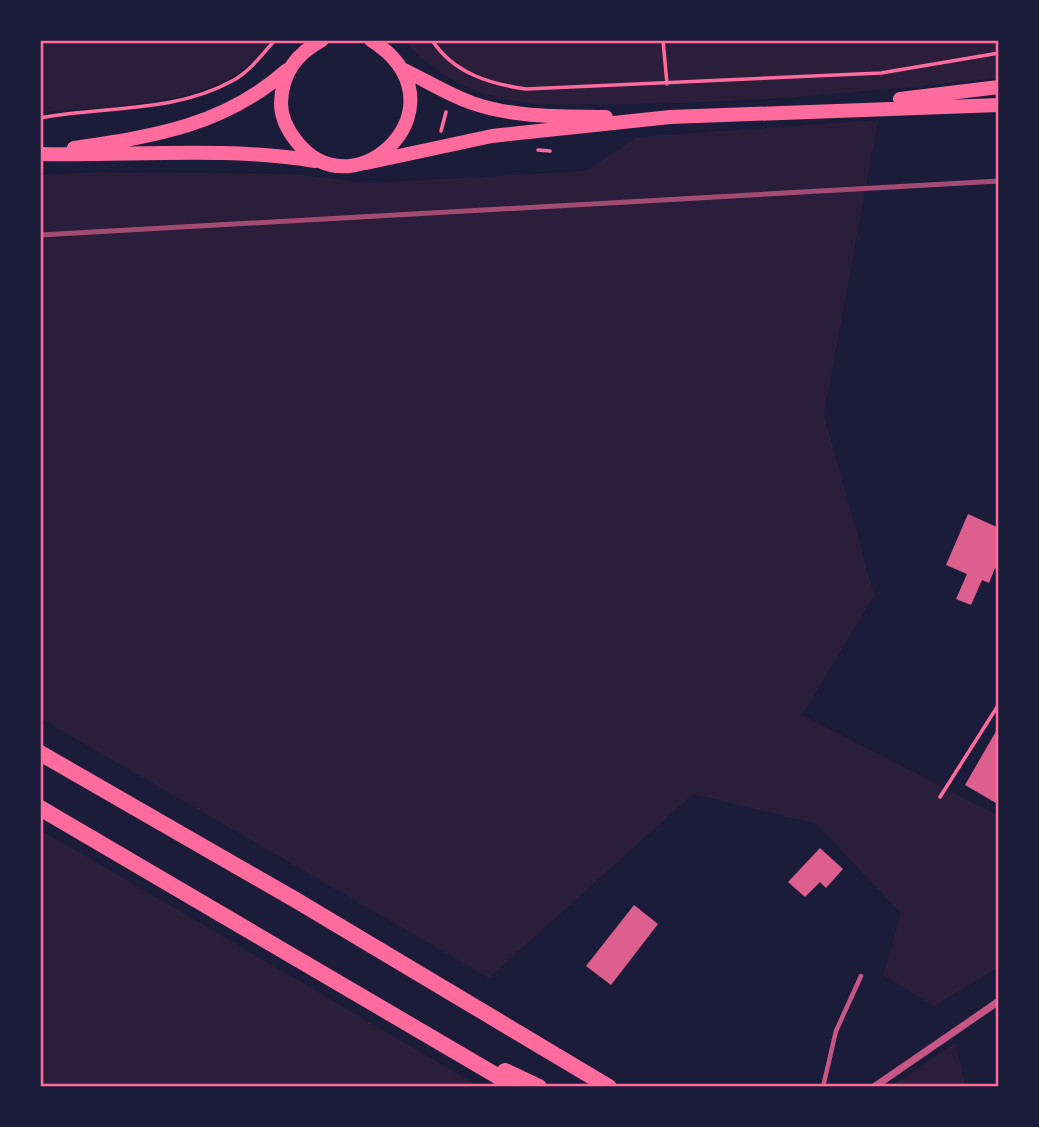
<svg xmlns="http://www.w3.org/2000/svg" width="1039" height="1127" font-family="Figtree,sans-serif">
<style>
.green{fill:#2a1e3b}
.building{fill:#dd5f8e}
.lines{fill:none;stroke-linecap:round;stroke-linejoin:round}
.path{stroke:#ff6b9d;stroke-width:3.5}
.service{stroke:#c65784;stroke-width:4.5}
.minor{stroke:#c65784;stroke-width:7}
.secondary{stroke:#ff6b9d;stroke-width:14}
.primary{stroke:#ff6b9d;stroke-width:16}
.rail{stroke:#a44b75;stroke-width:5}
.neatline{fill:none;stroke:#ff6b9d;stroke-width:2.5}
</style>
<rect width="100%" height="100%" fill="#1b1b3a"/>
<path class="green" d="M40 40H271C231 108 110 105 40 113Z
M404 40H999V78C873 91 745 104 618 104 576 104 533 108 492 96 458 87 426 66 404 40Z
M878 120 824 415 874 595 802 715 995 814 999 812V967L934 1006 883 975 901 913 816 824 693 794 489 978 40 718V175L98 172 293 174 369 183 585 171 637 137Z
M40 831 74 849 480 1087H40Z
M955 1043 966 1087H890Z"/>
<path class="building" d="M968 514 999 528V570L995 568 989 583 982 580 971 605 956 599 967 574 946 565Z
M999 726V799L996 803 965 785Z
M820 848 843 869 826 888 820 882 805 897 788 882Z
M634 905 658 924 611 985 586 966Z"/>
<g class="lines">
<path class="path" d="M432 40C453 73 490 84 526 89L881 73 999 53
M663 40 667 84
M40 118C103 106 174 113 232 81 249 72 262 55 275 40
M441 131 446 112
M538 150 550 151
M940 797 999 704"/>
<path class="service" d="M823 1087 836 1031 861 976"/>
<path class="minor" d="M874 1087 999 1001"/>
<path class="secondary" d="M322 40C296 54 282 73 281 103 281 118 288 131 297 142 356 216 471 103 371 40
M404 70C427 81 449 95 472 103 515 118 561 116 606 117
M900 99 999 87
M74 148C154 136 224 126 287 70
M40 154C131 156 225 146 315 161
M366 163 492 136 670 117 999 105"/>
<path class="primary" d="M40 753 294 899 609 1087
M40 808 516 1087
M505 1071 539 1087"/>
<path class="rail" d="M40 235 999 181"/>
</g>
<rect width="1039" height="1127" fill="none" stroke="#1b1b3a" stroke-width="84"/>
<rect x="42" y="42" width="955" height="1043" class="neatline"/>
</svg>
